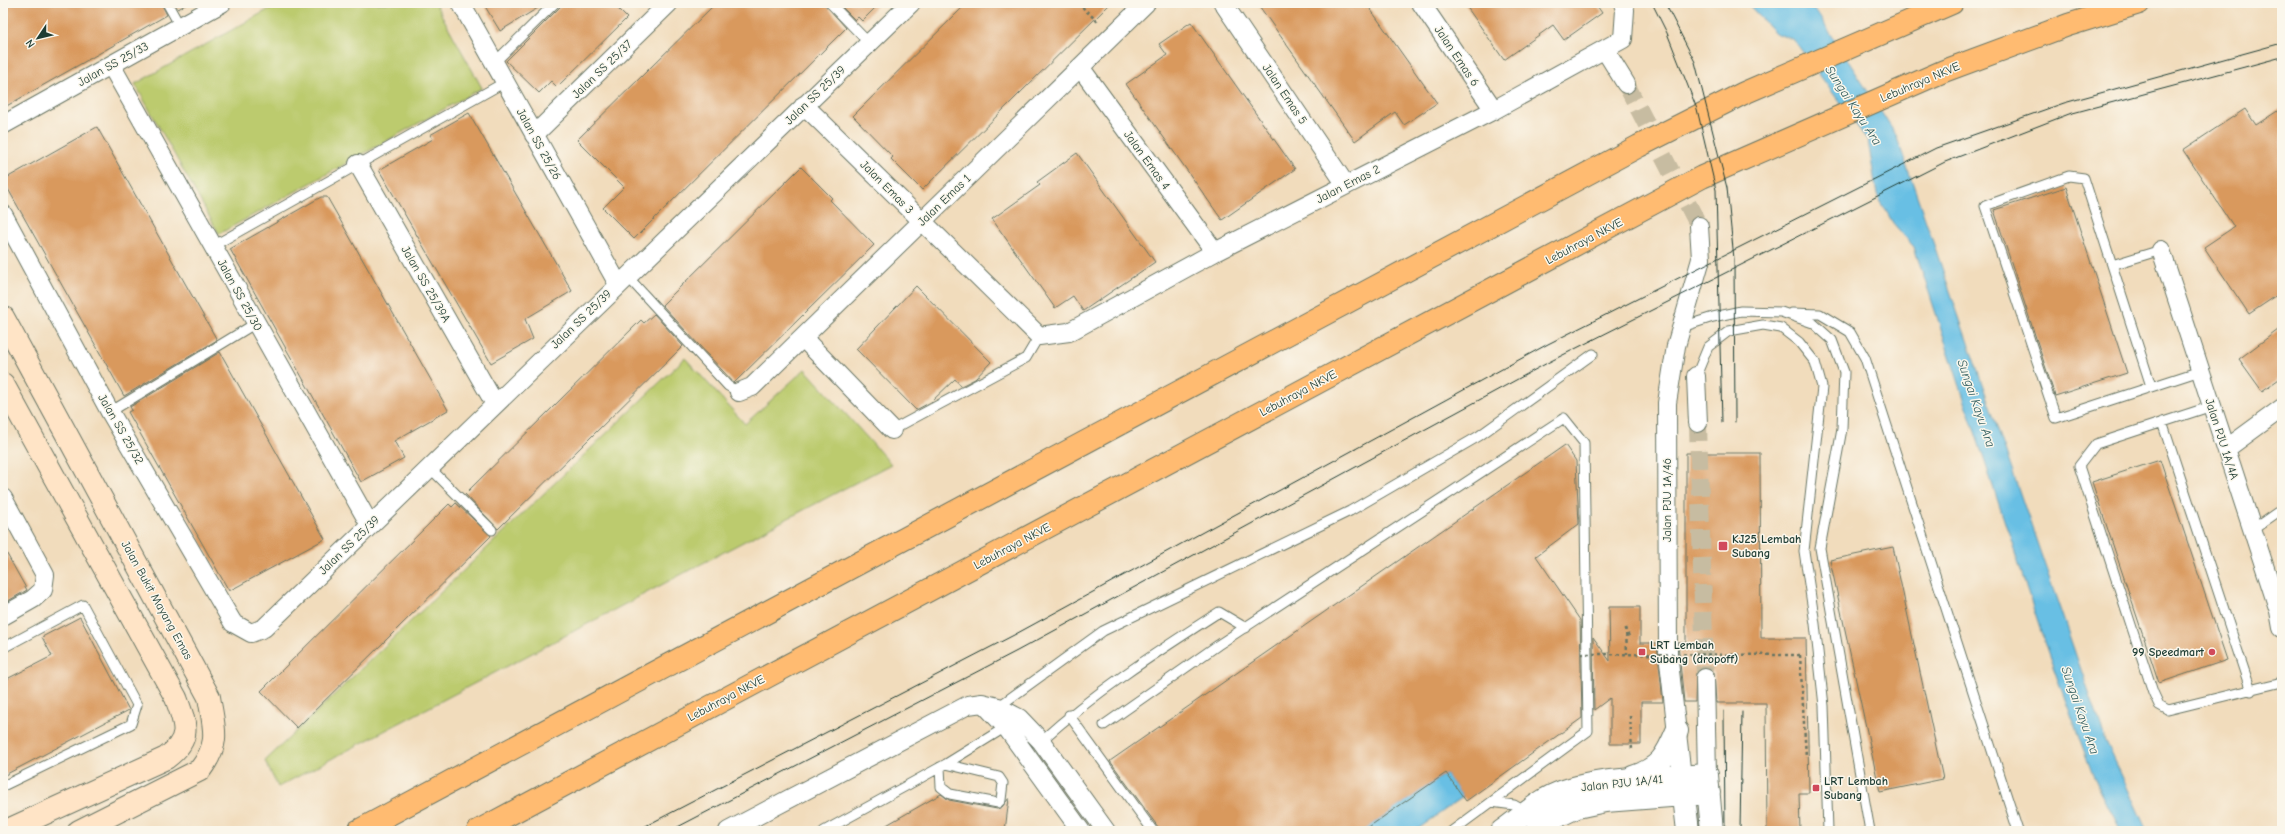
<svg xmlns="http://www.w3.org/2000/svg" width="2285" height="834" font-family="'Comic Neue',sans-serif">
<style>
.green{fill:#bccb6e;stroke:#6e8451}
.water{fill:#67bfe4;stroke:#437e8c}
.building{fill:#d9995d}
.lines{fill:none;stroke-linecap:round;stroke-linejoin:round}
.minor-tunnel{stroke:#c7bca1;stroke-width:18;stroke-dasharray:18 9;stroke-linecap:butt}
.service-casing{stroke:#687564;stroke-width:11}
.minor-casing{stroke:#687564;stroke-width:20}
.tertiary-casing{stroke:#687564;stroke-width:24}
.secondary-casing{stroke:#687564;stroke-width:24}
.motorway-casing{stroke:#687564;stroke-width:24}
.path{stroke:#687564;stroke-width:2.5;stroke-dasharray:3 3;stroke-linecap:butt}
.service{stroke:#fff;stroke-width:9}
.minor{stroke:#fff;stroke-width:18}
.tertiary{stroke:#fff;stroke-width:22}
.secondary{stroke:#ffe4c6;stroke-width:22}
.motorway{stroke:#ffbb71;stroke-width:22}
.tram{stroke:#1f3d34;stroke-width:1}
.path-bridge{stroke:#687564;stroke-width:2.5;stroke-dasharray:3 3;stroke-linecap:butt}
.poi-dot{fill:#d1495b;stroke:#fbf7ec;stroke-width:1.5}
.labels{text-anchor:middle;stroke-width:3;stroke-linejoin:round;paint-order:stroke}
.street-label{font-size:12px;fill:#1f3d34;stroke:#fbf7ec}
.poi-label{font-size:12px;font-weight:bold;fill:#1f3d34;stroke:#fbf7ec;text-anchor:start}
.water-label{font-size:13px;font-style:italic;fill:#315e60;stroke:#fbf7ec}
</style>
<rect width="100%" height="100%" fill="#fbf7ec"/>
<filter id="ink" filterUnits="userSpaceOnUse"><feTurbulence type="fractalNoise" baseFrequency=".025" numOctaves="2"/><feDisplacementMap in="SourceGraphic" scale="8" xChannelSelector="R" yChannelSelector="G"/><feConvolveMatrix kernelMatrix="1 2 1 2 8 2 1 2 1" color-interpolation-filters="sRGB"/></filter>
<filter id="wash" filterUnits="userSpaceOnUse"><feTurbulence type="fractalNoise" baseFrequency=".012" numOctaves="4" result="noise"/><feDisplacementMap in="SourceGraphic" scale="16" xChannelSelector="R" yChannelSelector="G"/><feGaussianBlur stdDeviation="0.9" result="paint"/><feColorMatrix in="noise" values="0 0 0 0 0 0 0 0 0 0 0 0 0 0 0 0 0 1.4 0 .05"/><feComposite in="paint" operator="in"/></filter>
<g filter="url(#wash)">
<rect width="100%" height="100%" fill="#f1dcbc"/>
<path class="green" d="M280 3H435L482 88 219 234 135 84Z
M685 358 745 424 805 369 891 464 278 787 265 761Z"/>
<path class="water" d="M1747 3H1801L1803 6 1816 11 1896 135 2105 739 2147 831H2121L2094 778 2048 653 1914 247 1893 223 1877 195 1868 141 1794 40 1775 33Z
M1446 773 1463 797 1415 831H1363Z"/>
<g id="blocks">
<path class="building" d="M3 3H161L167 15 3 108Z
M174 3H189L178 9Z
M483 3H546L500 31Z
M564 3H612L627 18 557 87 551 81 539 93 506 61Z
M716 3H824L846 28 634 239 603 208 624 187 577 140Z
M838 3H880L862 21 858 17 855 20Z
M967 3H1111L922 190 891 159 893 157 853 116Z
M1257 3H1366L1437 103 1404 125 1395 112 1355 141Z
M1464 3H1595L1602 13 1564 40 1553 25 1504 60Z
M1191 22 1295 169 1222 220 1126 84 1167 55 1159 44Z
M2282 108V292L2249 314 2204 247 2234 227 2183 150 2245 109 2256 125Z
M469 113 572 291 525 319 533 339 491 363 379 170 433 139 430 135Z
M97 127 217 340 124 396 3 180Z
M1077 153 1155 262 1083 311 1073 296 1055 308 992 219 1040 185 1037 182Z
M801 167 832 198 830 200 874 245 734 383 662 305Z
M2066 187 2127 373 2055 396 1994 210Z
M321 197H327L448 410 394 441 404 458 361 482 230 249Z
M916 286 991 362 975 379 961 386 955 379 931 402 916 410 856 349Z
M654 314 683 346 498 529 465 494 641 320 644 323Z
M2282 327V377L2262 391 2239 359Z
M220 352 325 539 229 591 128 412 132 410 130 407Z
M1565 445 1576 461 1579 524 1536 556 1580 620 1582 718 1466 801 1446 773 1363 831H1161L1110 761Z
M1686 453H1760L1761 638H1806L1809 793H1799L1800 831H1767L1766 703H1716L1714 673 1705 668 1696 673 1695 702H1684L1678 643H1686Z
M2160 460 2227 660 2159 683 2092 482Z
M456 503 491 536 297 728 261 691 449 504 452 507Z
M3 547 27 590 3 604Z
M1893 547 1943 779 1880 792 1830 560Z
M1609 607H1640V643H1657L1663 702H1641V744H1610V698L1594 710 1593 637 1610 661Z
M80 617 129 710 3 776V681L52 656 42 637Z
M941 794 949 800 997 809 1002 807 1009 798 1005 831H876Z"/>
</g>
</g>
<g filter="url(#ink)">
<use href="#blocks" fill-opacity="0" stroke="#687564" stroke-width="1"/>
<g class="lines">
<path class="minor-tunnel" d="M1626 84 1699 226
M1698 423 1705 678"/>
<g class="service-casing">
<path id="service" d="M167 3 180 26
M830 3 869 43
M494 63 555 3
M213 246 505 82
M2112 265 2161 250
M627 276 728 386 739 392
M1792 313 1820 314 1850 332 1865 358 2018 831
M1682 327 1713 317 1741 311 1781 312 1813 323 1832 340 1844 372 1842 429 1820 548 1870 831
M1696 376 1708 347 1729 331 1763 325 1781 328 1799 342 1815 362 1822 387 1804 551 1815 624 1824 706 1828 831
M2151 386 2084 178 2069 176 1985 206 2056 418 2200 371
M2212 406 2096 444 2079 466 2153 692 2159 705 2168 710 2282 682
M110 412 256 323
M2162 422 2251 691
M892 430 1026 358 1039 336
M429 467 492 530
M2252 530 2282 509
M3 648 83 605 137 705 131 724 3 786
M998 707 1103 631 1350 511 1479 436 1593 354
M1069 715 1153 831
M1104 725 1218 645 1564 418 1584 443 1588 731 1452 831
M1041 741C1096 691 1157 652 1219 612L1246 628
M940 767 941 787 950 794 998 803 1001 800 1003 783 999 777 946 764
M1491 802 1514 805 1526 812
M824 831 946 764 1009 725"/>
</g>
<g class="minor-casing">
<path id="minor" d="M461 3 618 284
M1223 3 1346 185
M1421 3 1494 110
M1605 50 1626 84
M111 65 370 525
M1080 67 1215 252
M804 105 1039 336 1069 332 1215 252 1494 110 1623 39 1625 10 1623 3
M3 125 222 3
M534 135 669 3
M358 164 495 404
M3 214 110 412 233 623 251 633 264 628 911 3
M2161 250 2279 611 2282 628
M803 338 892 430
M1696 376 1698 423
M739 392 752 387 1146 3
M2226 449 2282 408
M3 498 45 575 43 590 33 599 3 616
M1705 678 1707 775
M986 706 1006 727 1081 831
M1682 777 1668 653 1667 403 1676 346 1701 259 1699 226
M728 831 968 705 982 703 998 707 1019 718 1041 741 1106 831"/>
</g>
<g class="tertiary-casing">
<path id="tertiary" d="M1633 777C1660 768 1666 757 1677 731
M1682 780 1688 831
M1502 831C1516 821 1531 808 1546 799 1589 775 1659 779 1707 775L1712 831
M1537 831 1556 817 1577 807 1605 801 1709 793"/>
</g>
<g class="secondary-casing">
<path id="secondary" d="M3 317 209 697C214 729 221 742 200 770L79 831
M3 384 176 698C186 725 192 739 166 758L6 831"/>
</g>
<g class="motorway-casing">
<path id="motorway" d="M358 831 1639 146 1744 93 1952 3
M478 831 1702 177 1944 71 2068 25 2139 3"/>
</g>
<path class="path" d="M1078 3 1099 23
M1626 628 1629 637
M1800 655 1806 757
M1630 716 1632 750"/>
<use href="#service" class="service"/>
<use href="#minor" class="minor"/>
<use href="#tertiary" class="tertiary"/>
<use href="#secondary" class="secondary"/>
<use href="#motorway" class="motorway"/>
<path class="tram" d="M1652 3 1667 33 1697 109 1716 190 1722 422
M1665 3 1695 62 1727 188 1734 259 1735 422
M1724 711 1725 831
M636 831 1014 635 1548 344 1936 148 2064 103 2282 43
M670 831 1017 651 1551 361 1945 162 2069 114 2282 57
M1740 831 1742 712"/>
<path class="path-bridge" d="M1626 628 1627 654
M1581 654 1800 655"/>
</g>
</g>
<g class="poi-dot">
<rect x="1718" y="541" width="10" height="10" rx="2"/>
<rect x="1638" y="648" width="8" height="8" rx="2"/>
<circle cx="2212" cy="652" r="4"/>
<rect x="1812" y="784" width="8" height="8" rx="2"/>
</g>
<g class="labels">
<g class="street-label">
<text transform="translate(1457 56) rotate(56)" y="4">Jalan Emas 6</text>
<text transform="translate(113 64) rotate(-29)" y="4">Jalan SS 25/33</text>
<text transform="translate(602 69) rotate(-44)" y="4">Jalan SS 25/37</text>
<text transform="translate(1920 82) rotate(-23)" y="4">Lebuhraya NKVE</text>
<text transform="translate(1285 94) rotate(56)" y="4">Jalan Emas 5</text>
<text transform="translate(815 95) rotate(-44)" y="4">Jalan SS 25/39</text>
<text transform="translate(539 144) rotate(61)" y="4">Jalan SS 25/26</text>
<text transform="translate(1147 160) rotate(54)" y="4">Jalan Emas 4</text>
<text transform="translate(1348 184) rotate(-27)" y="4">Jalan Emas 2</text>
<text transform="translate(887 187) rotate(45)" y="4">Jalan Emas 3</text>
<text transform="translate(944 200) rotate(-44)" y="4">Jalan Emas 1</text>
<text transform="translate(1584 241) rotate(-28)" y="4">Lebuhraya NKVE</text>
<text transform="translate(426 284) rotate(60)" y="4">Jalan SS 25/39A</text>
<text transform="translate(240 295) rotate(61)" y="4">Jalan SS 25/30</text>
<text transform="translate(581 319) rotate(-44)" y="4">Jalan SS 25/39</text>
<text transform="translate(1298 393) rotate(-28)" y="4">Lebuhraya NKVE</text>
<text transform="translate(121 429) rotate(60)" y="4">Jalan SS 25/32</text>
<text transform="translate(2222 439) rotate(72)" y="4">Jalan PJU 1A/4A</text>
<text transform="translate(1667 500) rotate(-90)" y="4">Jalan PJU 1A/46</text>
<text transform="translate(349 545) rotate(-44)" y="4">Jalan SS 25/39</text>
<text transform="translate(1012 546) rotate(-28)" y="4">Lebuhraya NKVE</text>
<text transform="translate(157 600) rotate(61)" y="4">Jalan Bukit Mayang Emas</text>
<text transform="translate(726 698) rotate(-28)" y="4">Lebuhraya NKVE</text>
<text transform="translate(1622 783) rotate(-6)" y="4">Jalan PJU 1A/41</text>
</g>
<g class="poi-label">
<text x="1732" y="543">KJ25 Lembah<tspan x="1732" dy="14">Subang</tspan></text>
<text x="1650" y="649">LRT Lembah<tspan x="1650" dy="14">Subang (dropoff)</tspan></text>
<text x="2204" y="656" text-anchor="end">99 Speedmart</text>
<text x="1824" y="785">LRT Lembah<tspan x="1824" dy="14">Subang</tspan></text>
</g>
<g class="water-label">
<text transform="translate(1854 105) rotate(57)" y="5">Sungai Kayu Ara</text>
<text transform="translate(1977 403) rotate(71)" y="5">Sungai Kayu Ara</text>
<text transform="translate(2081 710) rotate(71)" y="5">Sungai Kayu Ara</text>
</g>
</g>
<rect width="2285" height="834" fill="none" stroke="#fbf7ec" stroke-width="16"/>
<g transform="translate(38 38) rotate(235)" stroke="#fbf7ec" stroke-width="3" paint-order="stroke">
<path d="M0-3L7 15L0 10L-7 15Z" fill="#1f3d34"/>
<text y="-6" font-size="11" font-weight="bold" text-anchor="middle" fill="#1f3d34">N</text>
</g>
</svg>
